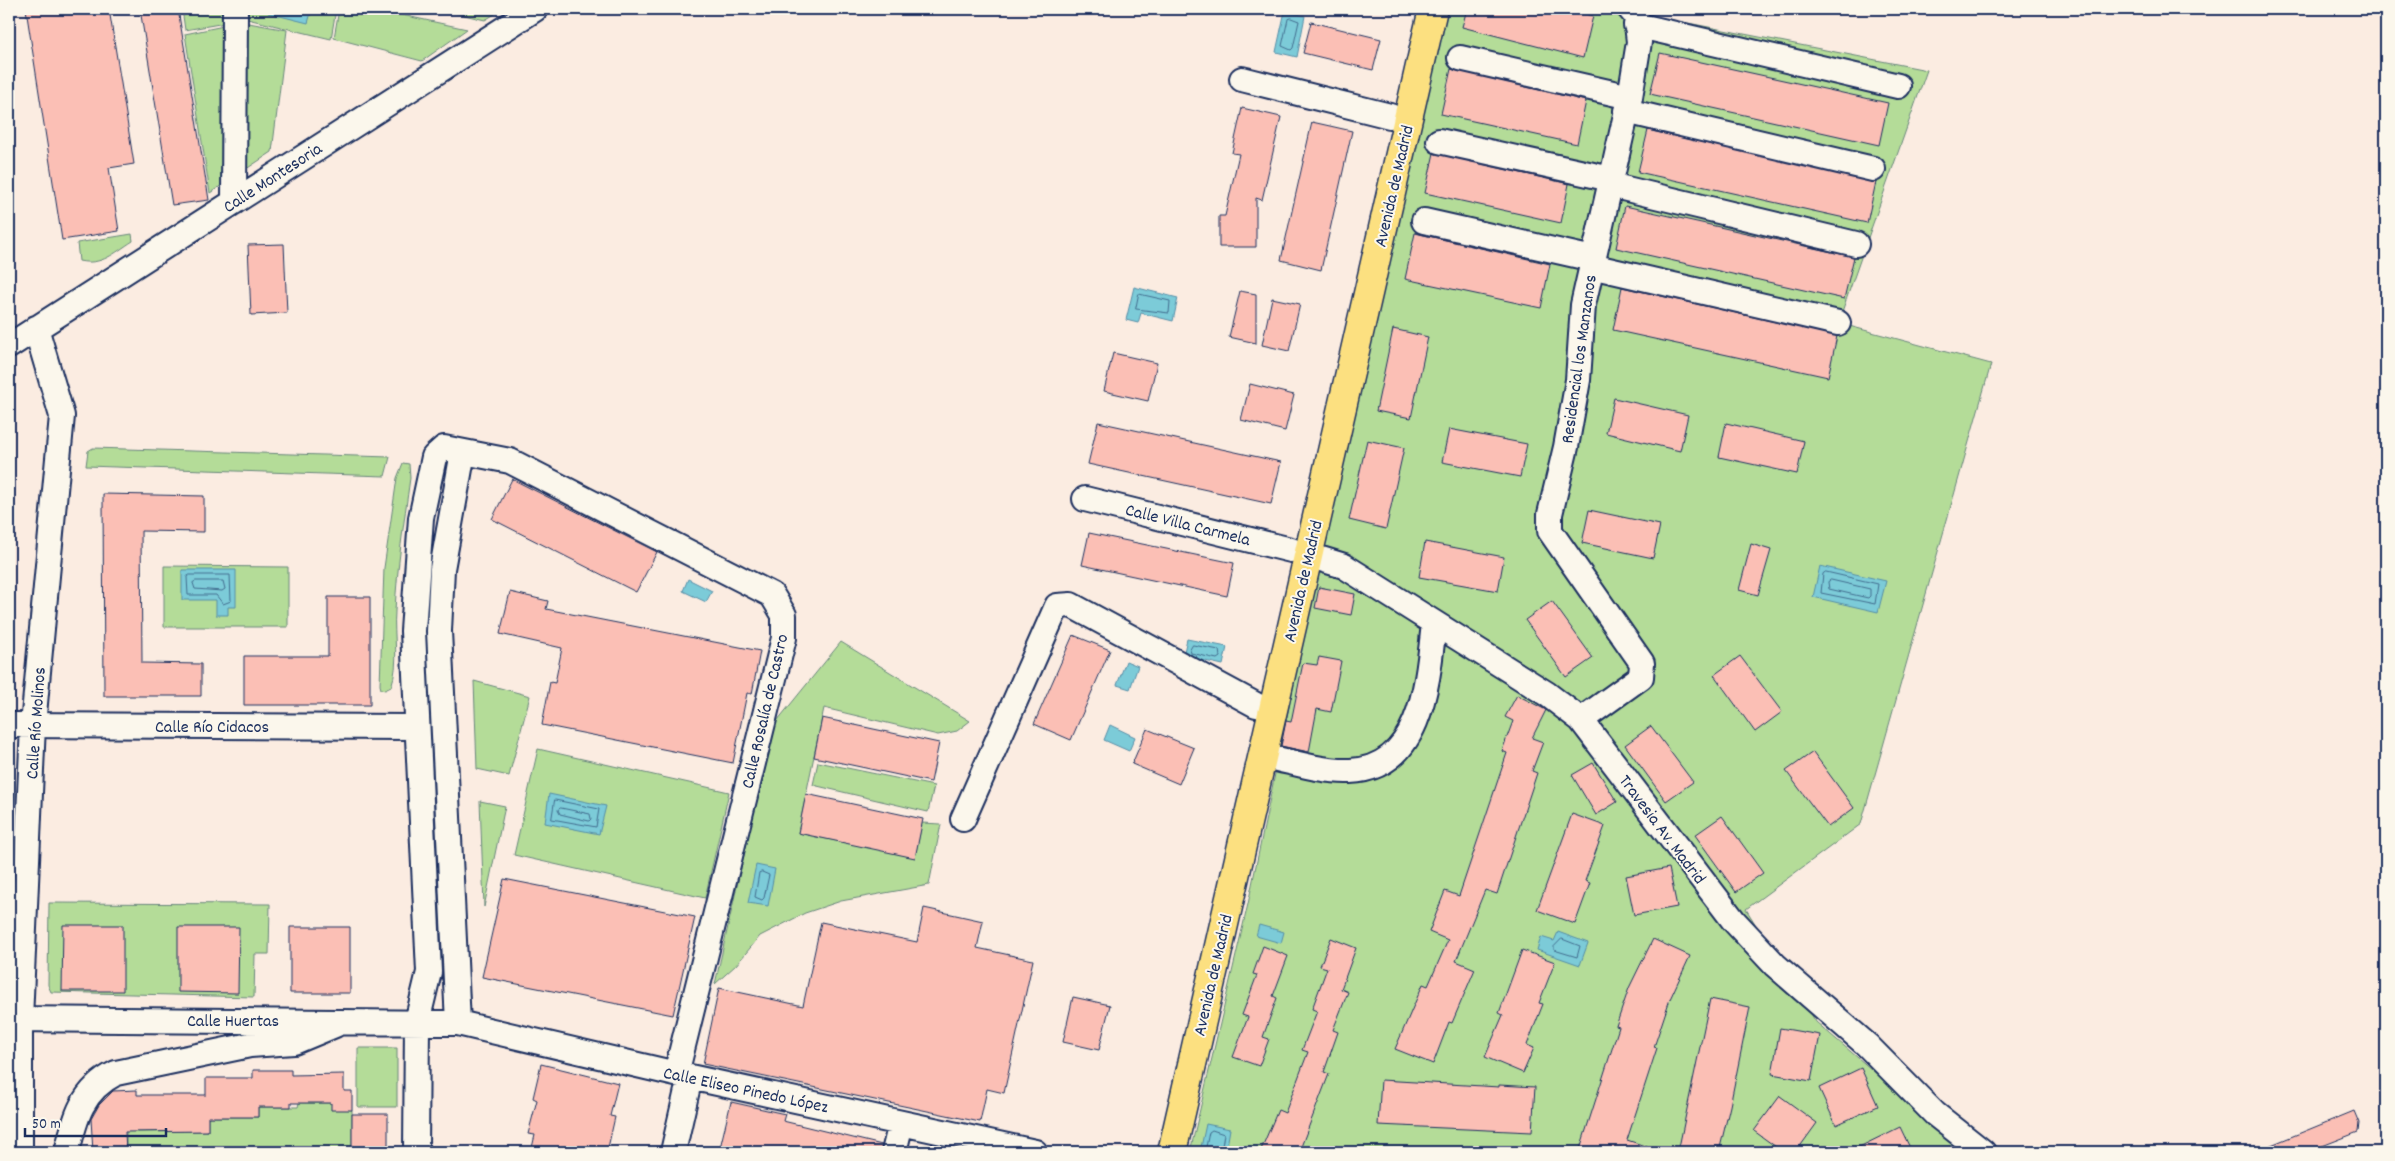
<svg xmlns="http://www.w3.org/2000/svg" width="2395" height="1161" font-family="Dekko,sans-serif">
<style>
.green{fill:#b4dc98;stroke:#68867b}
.water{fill:#7ccbd8;stroke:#558da7}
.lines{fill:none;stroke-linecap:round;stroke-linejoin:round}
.shore{stroke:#426d8f;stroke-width:1}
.building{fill:#fbbfb5;stroke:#1b2f5e}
.minor-casing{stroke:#1b2f5e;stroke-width:28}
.major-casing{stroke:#1b2f5e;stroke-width:31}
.minor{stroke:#fbf7ec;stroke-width:24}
.major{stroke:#fce080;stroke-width:28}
.labels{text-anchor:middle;stroke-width:4;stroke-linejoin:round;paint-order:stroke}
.street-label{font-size:18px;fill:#1b2f5e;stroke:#fbf7ec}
</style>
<rect width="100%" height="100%" fill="#fbece1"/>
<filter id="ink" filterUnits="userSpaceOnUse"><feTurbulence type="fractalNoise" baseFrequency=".02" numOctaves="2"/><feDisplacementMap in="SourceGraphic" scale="10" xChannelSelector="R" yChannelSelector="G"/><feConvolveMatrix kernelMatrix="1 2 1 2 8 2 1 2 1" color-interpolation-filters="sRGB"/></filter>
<g filter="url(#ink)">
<path class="green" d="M182 9H231V22L185 30Z
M241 9H336L331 39 239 17Z
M339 9H374L467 29 422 61 334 38Z
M439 9H503L485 20Z
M1434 9H1617L1927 70 1838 323 1991 364 1861 824 1746 909 1816 1022 1968 1152H1190L1248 904Z
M243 22 287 30 272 152 210 193 185 34Z
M132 234 133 241C114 253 102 266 79 261L77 243Z
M93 448 390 457 385 476 86 466 88 451Z
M403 463 409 464 410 478C404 523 397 566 395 611 393 637 400 662 391 687L385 690 381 689 380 685 384 568 397 478Z
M164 566 288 567V627H164Z
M841 642 970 721 957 731 938 735 824 708 798 833 915 857 922 823 941 824 929 885 841 901 805 913 760 936 736 965 715 984 773 726Z
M474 681 530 696 509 776 477 769Z
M538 749 729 792 705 898 514 855Z
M818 762 934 786 928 812 813 785Z
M480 801 505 806 484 907Z
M49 903 270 904 269 954H255L254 997 51 992 48 985Z
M358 1048H397V1107H358Z
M299 1103H331L352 1110V1152H126V1125L138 1132 208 1131V1117H258V1107H298Z"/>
<path class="water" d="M269 9H312L308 23 268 13Z
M1285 11 1305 16 1297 57 1276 52Z
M1134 287 1178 298 1173 321 1141 313 1138 323 1126 320Z
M1820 566 1886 581 1878 612 1813 597Z
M182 570H236V607H228V615H216V600H182Z
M688 579 712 591 706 602 683 591Z
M1187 639 1227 647 1223 665 1183 656Z
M1126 661 1138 666 1130 689 1117 685Z
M1110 725 1135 737 1129 751 1104 740Z
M549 794 606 806 599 834 545 823Z
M756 865 775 869 768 906 748 903Z
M1259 925 1284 932 1281 943 1256 936Z
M1558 932 1588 943 1580 965 1537 950 1541 937 1554 941Z
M1206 1124 1230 1129 1226 1152H1200Z"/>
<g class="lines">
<path class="shore" d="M1291 18 1299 21 1293 48 1291 50 1282 46 1288 19Z
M1139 294 1170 301 1169 313 1136 309Z
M1826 572 1878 584 1875 604 1821 593 1823 574Z
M190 575H230L231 601 223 604 216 595H188L187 577Z
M1831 580 1870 589V596L1868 598 1829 589 1828 582Z
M196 581H223L225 589 222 591 195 589 193 583Z
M1193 645 1219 650 1220 657 1217 659 1191 653 1190 650Z
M555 800 599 809 596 827 552 819Z
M561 808 590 814 591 819 589 821 560 814 558 810Z
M762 872 769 875 764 898 762 900 755 897 759 873Z
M1562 939 1580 946 1577 957 1554 950V947Z
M1205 1152 1209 1132 1212 1130 1224 1134 1221 1152"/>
</g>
<path class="building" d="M26 9H109L134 164 109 168 119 231 62 240Z
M140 9H178L209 200 172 205Z
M1467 9H1563L1593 16 1583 58 1462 27Z
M1311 22 1381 39 1373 70 1303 53Z
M1660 53 1888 103 1879 145 1650 94Z
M1451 69 1586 101 1577 144 1441 114Z
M1242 108 1281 117 1262 200 1256 198V247H1219V216H1225L1239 154 1232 153Z
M1312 122 1352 131 1321 270 1281 260Z
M1648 130 1876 182 1867 223 1638 172Z
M1434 153 1569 184 1561 223 1425 193Z
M1625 206 1854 257 1844 299 1616 248Z
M1415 233 1550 264 1541 308 1405 279Z
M284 244 287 313 251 315 248 245Z
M1622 287 1837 336 1828 377 1613 330Z
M1240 291 1256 294V343L1229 337Z
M1272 298 1300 304 1289 351 1262 345Z
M1393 329 1428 337 1411 418 1376 411Z
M1113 353 1157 363 1148 401 1104 391Z
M1250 384 1294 395 1285 431 1241 420Z
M1614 398 1688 415 1680 451 1606 433Z
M1098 422 1281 462 1271 504 1088 464Z
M1726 423 1804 441 1797 474 1719 457Z
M1449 429 1527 444 1520 477 1442 462Z
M1367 440 1404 448 1386 529 1349 520Z
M512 479 657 552 636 592 492 519Z
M103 494 204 496V532L141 531 142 663 201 664V696H104Z
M1589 510 1660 525 1653 558 1582 543Z
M1089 533 1234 563 1227 596 1082 565Z
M1425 542 1504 557 1498 591 1419 577Z
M1751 544 1771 550 1758 595 1739 590Z
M1319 587 1355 594 1351 615 1315 608Z
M510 592 548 601 546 609 760 651 752 694 747 693 733 763 542 725 550 682 555 683 562 648 500 634Z
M328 597H370V705H244V656H328Z
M1552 601 1593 658 1566 677 1525 620Z
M1073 635 1110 650 1071 740 1034 724Z
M1740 656 1782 712 1755 732 1714 675Z
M1319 657 1341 661 1331 712 1317 709 1309 752 1281 746 1286 721 1291 722 1303 663 1317 665Z
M1517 695 1546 710 1532 738 1543 742 1532 771 1537 773 1497 894 1485 890 1456 961 1475 969 1452 1023 1449 1022 1433 1064 1395 1049 1423 984 1428 986 1448 940 1429 932 1445 891 1459 896 1507 753 1502 751 1513 721 1505 717Z
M822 718 939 743 931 782 814 757Z
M1651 726 1693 782 1666 801 1625 745Z
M1147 729 1194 748 1179 784 1132 764Z
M1813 752 1854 808 1828 827 1786 771Z
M1593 763 1617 802 1596 815 1572 775Z
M806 794 923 819 915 858 798 833Z
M1572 814 1605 826 1585 881 1590 883 1575 924 1537 910Z
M1722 816 1763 873 1736 892 1695 835Z
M1669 868 1677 907 1634 915 1626 876Z
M504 879 695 917 673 1015 482 977Z
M924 908 983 921 977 948 1033 960 1004 1093 987 1089 980 1122 703 1064 719 988 803 1006 821 922 917 942Z
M63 925H123V991H62Z
M178 927H239L238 993 178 992Z
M290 927H350V993H290Z
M1331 938 1356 948 1341 989 1348 992 1333 1030 1338 1032 1324 1072 1329 1074 1299 1152H1260L1278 1110 1285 1113 1308 1052 1302 1050 1317 1011 1312 1009 1327 968 1320 966Z
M1653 939 1690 956 1670 999 1654 1047 1657 1048 1627 1140 1654 1149 1653 1152H1579L1619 1027 1616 1026 1629 988Z
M1263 946 1288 956 1273 996 1277 998 1263 1037 1269 1039 1259 1066 1233 1057 1248 1017 1242 1015 1257 975 1253 974Z
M1522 950 1555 962 1539 1003 1543 1004 1527 1045 1534 1048 1523 1073 1485 1057 1503 1015 1499 1013Z
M1073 997 1110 1005 1099 1050 1063 1042Z
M1710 999 1750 1007 1730 1106 1719 1152H1678Z
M1780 1028 1820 1035 1811 1081 1772 1074Z
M541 1064 618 1083 610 1116 615 1117 607 1152H531L535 1135 528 1134 537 1100 533 1098Z
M1861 1068 1878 1106 1836 1125 1819 1088Z
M253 1070H291V1075L344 1074V1091H352V1110H331V1103H291V1107H258V1117H208V1131L125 1132 126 1152H93L91 1119 99 1105 113 1091 137 1090V1095H206V1078H253Z
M1381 1080 1499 1087V1085L1535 1087 1532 1132 1378 1125Z
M1780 1096 1817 1123 1796 1152H1783L1754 1131Z
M731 1102 785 1114 783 1121 882 1145 881 1152H719Z
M2354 1111 2359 1123 2358 1132 2307 1152H2254Z
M352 1114H388V1152H352Z
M1900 1127 1912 1152H1849Z"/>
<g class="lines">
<g class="minor-casing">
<path id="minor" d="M1636 25 1898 86
M1460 58 1630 97
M1242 79 1390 116
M1626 111 1873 169
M1439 141 1611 179
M1610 185 1856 244
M234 202 235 9
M1424 221 1593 259
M1591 266 1838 323
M9 346 535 9
M1085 499 1291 550
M1308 555 1344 566 1547 694 1581 720 1734 921 1775 965 1867 1045 1935 1114 1983 1152
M1581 720 1641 677 1642 663 1550 531V514L1566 447 1578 380 1583 305 1630 97 1639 42 1636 16 1630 9
M9 725 416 727
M1262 756C1290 761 1321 772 1350 771 1423 768 1428 678 1434 623
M963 819 1057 606 1071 605 1256 705
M9 1019 458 1023 676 1074 1035 1152
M458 1023 439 631 442 569 463 452
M20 1152V1019L33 725 62 416 36 328
M67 1152C75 1118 82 1090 116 1073L250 1045 294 1042 335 1025
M416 1152 417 1022 429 972 413 631 421 518 434 457 444 448 510 461 772 595 784 615V638L676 1074
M673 1152 690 1077
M894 1152 901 1123"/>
</g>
<g class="major-casing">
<path id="major" d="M1172 1152 1433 9"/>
</g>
<use href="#minor" class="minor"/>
<use href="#major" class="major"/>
</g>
</g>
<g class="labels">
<g class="street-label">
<text transform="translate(272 177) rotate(-33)" y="6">Calle Montesoria</text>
<text transform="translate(1393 186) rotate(-77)" y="6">Avenida de Madrid</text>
<text transform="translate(1578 359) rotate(-82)" y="6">Residencial los Manzanos</text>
<text transform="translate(1188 524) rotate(14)" y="6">Calle Villa Carmela</text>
<text transform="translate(1302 581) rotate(-77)" y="6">Avenida de Madrid</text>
<text transform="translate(764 711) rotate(-77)" y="6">Calle Rosalía de Castro</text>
<text transform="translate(35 723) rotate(-86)" y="6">Calle Río Molinos</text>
<text x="212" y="732">Calle Río Cidacos</text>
<text transform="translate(1663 829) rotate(53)" y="6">Travesia Av. Madrid</text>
<text transform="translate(1212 975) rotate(-77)" y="6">Avenida de Madrid</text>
<text x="233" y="1026">Calle Huertas</text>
<text transform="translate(746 1089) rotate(12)" y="6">Calle Eliseo Pinedo López</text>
</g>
</g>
<rect width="2395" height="1161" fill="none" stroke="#fbf7ec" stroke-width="30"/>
<rect x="15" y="15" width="2365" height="1131" fill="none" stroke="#1b2f5e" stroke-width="2" filter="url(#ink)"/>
<path d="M25 1128v8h141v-8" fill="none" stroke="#1b2f5e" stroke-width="2.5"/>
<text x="32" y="1128" font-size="15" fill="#1b2f5e" stroke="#fbf7ec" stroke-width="4" paint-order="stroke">50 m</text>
</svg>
